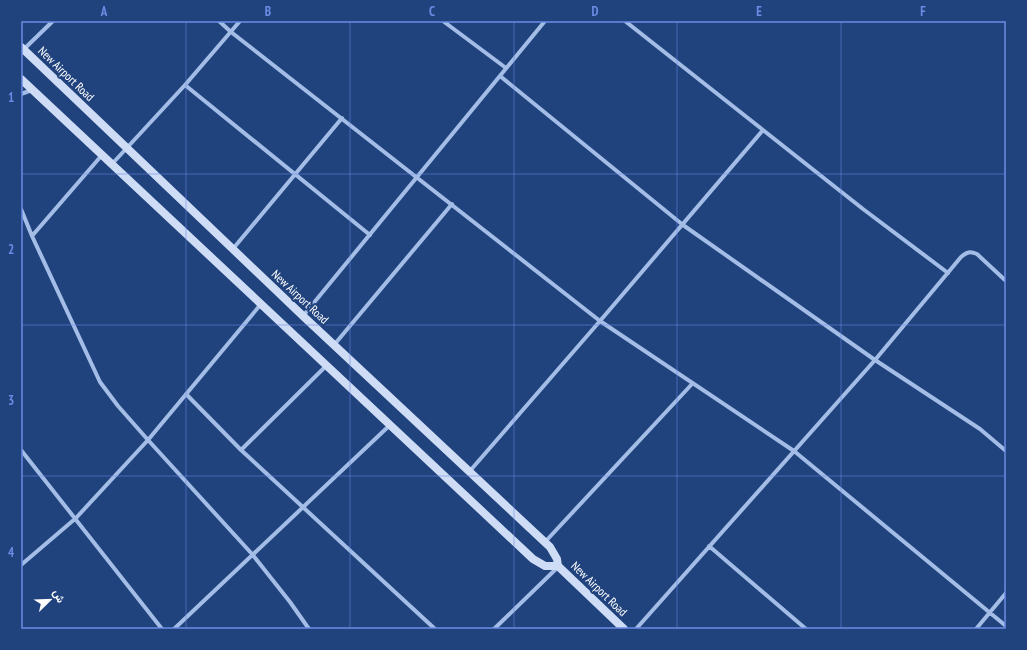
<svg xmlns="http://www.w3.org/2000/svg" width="1027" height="650" font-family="'PT Sans Narrow',Vazirmatn,sans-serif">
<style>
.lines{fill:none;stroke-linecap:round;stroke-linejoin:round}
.street{stroke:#a3bde7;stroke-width:4}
.secondary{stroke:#cedcf6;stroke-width:8}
.grid{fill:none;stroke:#6c8ce6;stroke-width:1;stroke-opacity:0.55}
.labels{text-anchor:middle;stroke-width:4;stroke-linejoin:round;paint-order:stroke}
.street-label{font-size:12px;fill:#fff;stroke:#20427d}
.neatline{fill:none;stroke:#6c8ce6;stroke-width:1.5}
.grid-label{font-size:13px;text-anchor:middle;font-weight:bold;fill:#6c8ce6}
</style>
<rect width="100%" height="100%" fill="#20427d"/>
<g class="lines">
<path class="street" d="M219 21 231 32 600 321 794 451 1006 626
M443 21 506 68
M625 21 863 209 948 273
M23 50 53 21
M500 76 683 225 875 360 980 429 1006 451
M185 85 370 235
M21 94 32 90
M112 164 185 85 240 21
M21 209 32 236 100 382 118 406 148 440 252 554 290 602 309 629
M32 236 102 155
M232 250 342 118
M303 316 545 21
M334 345 452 204
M186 394 241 450 435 629
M21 450 162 629
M241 450 326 366
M469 472 600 321 763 130
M545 542 692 384
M709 546 806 629
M21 565 76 518 148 440 261 304
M174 629 390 425
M494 629 558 567
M636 629 875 360 961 257C967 252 970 251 977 254L1006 281
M976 629 1006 593"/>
<path class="secondary" d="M21 47 303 316 550 547 557 559 558 566 624 629
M21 79 533 559 545 566H558"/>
</g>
<path class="grid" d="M186 21V629M350 21V629M514 21V629M677 21V629M841 21V629M21 174H1006M21 325H1006M21 476H1006"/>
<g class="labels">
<g class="street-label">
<text transform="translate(66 74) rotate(44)" y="4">New Airport Road</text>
<text transform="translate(300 297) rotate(43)" y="4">New Airport Road</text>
<text transform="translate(599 589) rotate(44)" y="4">New Airport Road</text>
</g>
</g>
<rect width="1027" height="650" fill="none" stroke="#20427d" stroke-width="44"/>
<g transform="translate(50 600) rotate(67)" stroke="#20427d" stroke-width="3" paint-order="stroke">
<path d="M0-3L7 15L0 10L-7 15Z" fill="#ffffff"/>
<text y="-6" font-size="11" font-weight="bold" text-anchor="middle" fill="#ffffff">ش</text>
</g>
<rect x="22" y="22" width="983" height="606" class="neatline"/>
<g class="grid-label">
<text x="104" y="16">A</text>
<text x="268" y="16">B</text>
<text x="432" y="16">C</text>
<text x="595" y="16">D</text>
<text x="759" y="16">E</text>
<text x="923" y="16">F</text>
<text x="11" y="102">1</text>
<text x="11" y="254">2</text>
<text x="11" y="405">3</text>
<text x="11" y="557">4</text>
</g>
</svg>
